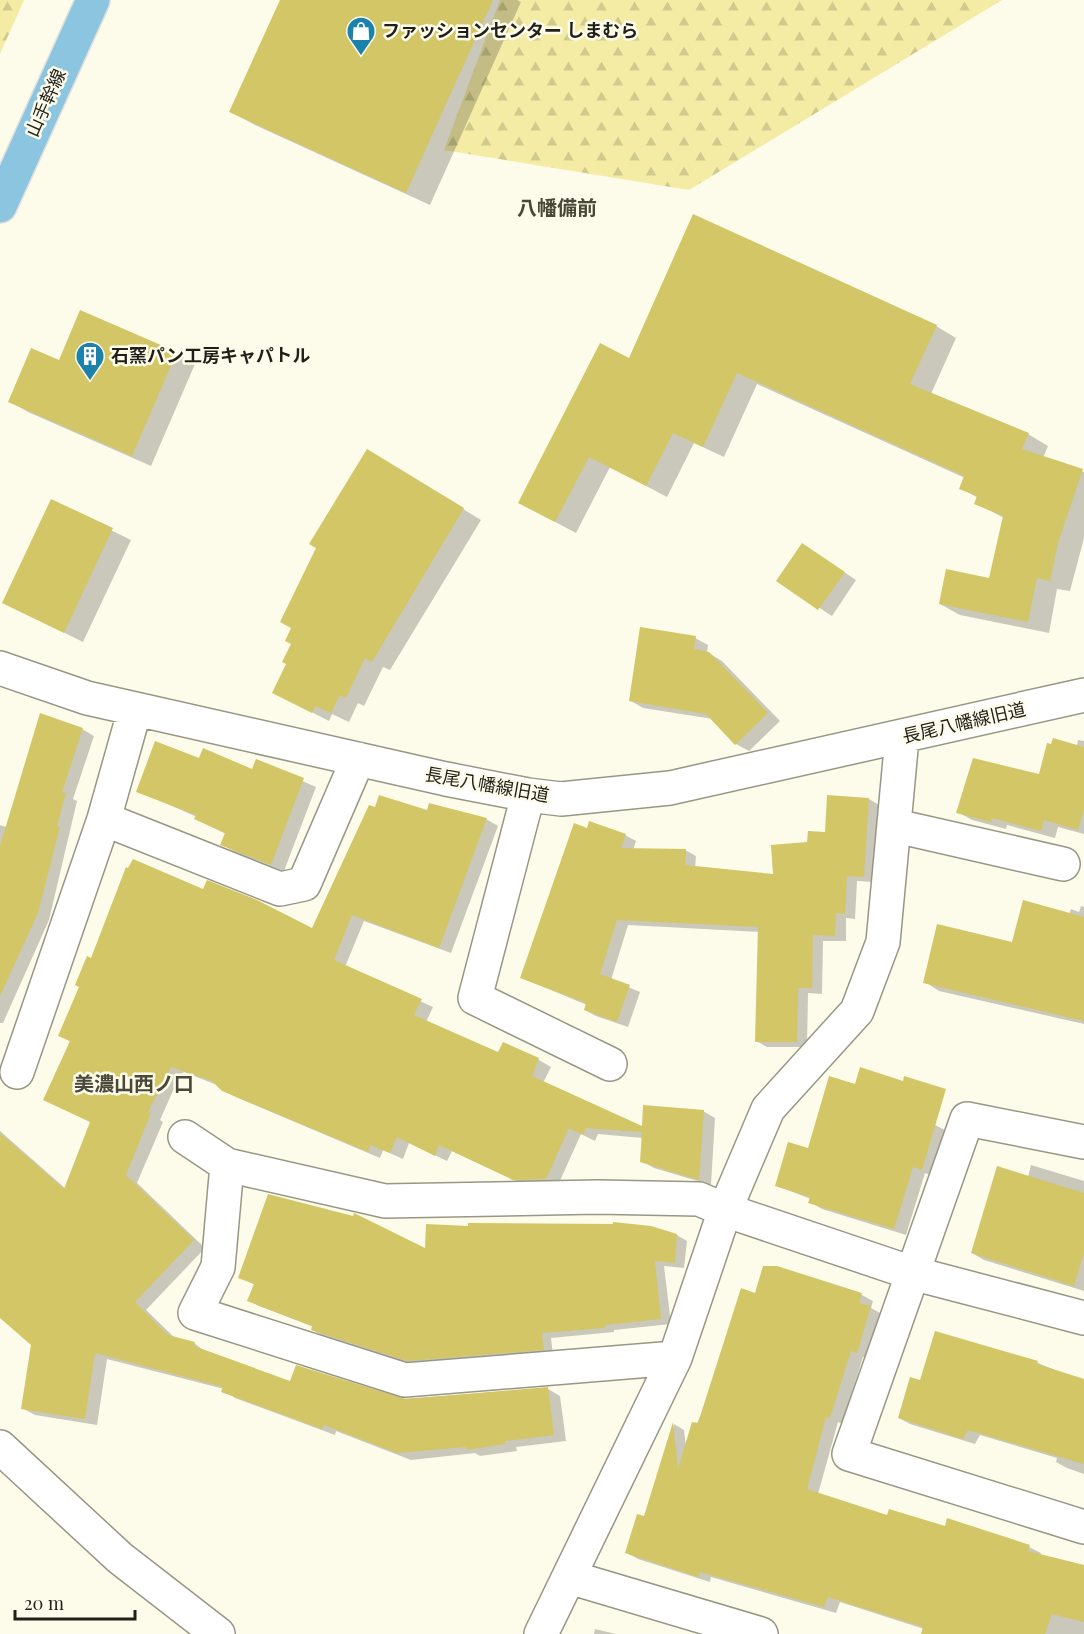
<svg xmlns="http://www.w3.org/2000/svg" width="1084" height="1634" font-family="'Playfair Display','Noto Sans JP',serif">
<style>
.forest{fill:url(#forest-firs)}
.shadow{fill:#0003}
.building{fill:#d2c667}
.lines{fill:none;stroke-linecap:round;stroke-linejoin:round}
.minor-casing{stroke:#989786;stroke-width:36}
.major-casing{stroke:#e0e0df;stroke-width:36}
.minor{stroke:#fff;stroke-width:33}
.major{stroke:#8cc5df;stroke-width:33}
.labels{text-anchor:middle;stroke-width:5;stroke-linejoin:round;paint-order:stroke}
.poi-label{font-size:18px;font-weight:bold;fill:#201f19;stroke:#fdfbe9;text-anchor:start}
.street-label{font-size:18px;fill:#201f19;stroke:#fdfbe9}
.neighbourhood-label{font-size:20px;font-weight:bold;fill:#494839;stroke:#fdfbe9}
</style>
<defs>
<pattern id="forest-firs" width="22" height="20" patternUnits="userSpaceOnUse" patternTransform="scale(1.5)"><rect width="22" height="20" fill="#f4eca5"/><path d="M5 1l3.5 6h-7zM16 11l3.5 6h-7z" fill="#d1ca8d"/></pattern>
</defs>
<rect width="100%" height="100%" fill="#fdfbe9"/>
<path class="forest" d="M0 0H24L0 54Z
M500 0H1002L689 190 444 150Z"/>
<path class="shadow" d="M282 0H517L521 2 430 205 255 125 231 112Z
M936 326 956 338 931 394 1028 434 1048 446 1043 458 1084 472V538L1070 591 1057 589 1049 633 960 615 940 604 990 579 1004 518 976 503 978 498 961 488 965 478 757 384 724 457 694 443 667 497 610 467 576 533 540 514 629 360Z
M176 353 195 364 151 466 28 412 9 401Z
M385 461 481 520 390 670 383 667 364 706 358 703 349 722 332 714 329 721 274 693Z
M52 501 131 540 83 642 4 603Z
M803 545 856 580 832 616 778 581Z
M695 638 708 645 707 652 722 661 780 721 749 751 736 744 713 719 643 708 631 701Z
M82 729 94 736 73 799 77 801 49 920 3 1023H0V825L6 827Z
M1078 740 1084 741V834L1058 827 1055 838 1007 825 1006 829 972 820 958 812 1040 776 1077 746Z
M200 760 253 771 257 761 316 787 284 871 235 852 222 844 226 834 196 819 197 817 138 791Z
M869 799 879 805 874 882 857 881 855 919 846 918V941H823L822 994 808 993 807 1047H767L756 1041 760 932 628 925 611 980 640 992 628 1027 596 1016 585 1010 587 1005 522 978 588 829 625 835 636 841 633 850H685L696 856 695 868 775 875 808 843 827 834Z
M428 812 486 819 498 826 451 953 364 921 345 967 433 1007 426 1022 499 1054 503 1044 539 1060 551 1067 543 1083 644 1128 703 1111 715 1118 711 1185 654 1168 642 1161 643 1138 598 1134 595 1141 581 1134 558 1185 527 1186 452 1151 447 1161 409 1143 403 1159 383 1150 380 1158 236 1097 217 1085 184 1072 180 1075 160 1120 163 1122 137 1183 205 1248 146 1310 175 1338 194 1343 206 1352 290 1383 400 1399 548 1389 560 1396 566 1441 516 1447 517 1451 480 1456 475 1453 411 1460 336 1431 335 1435 235 1398 224 1389 107 1359 97 1425 35 1415 22 1408 32 1344 0 1316V1131L66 1189 92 1122 71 1042 60 1036 92 960 204 891 313 930Z
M1081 906 1084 907V1024L939 991 925 982 1013 943 1069 915 1071 909 1079 912Z
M856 1086 947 1131 933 1176 925 1173 906 1235 822 1209 810 1202 811 1199 777 1186 809 1150Z
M1031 1165 1084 1181V1291L984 1260 972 1253 1028 1177Z
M677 1235 687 1241 684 1268 664 1266 671 1324 614 1330V1332L551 1338 553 1355 418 1366 322 1335 312 1330 314 1327 259 1306 249 1300 255 1285 240 1277 426 1251Z
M776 1267 862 1295 873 1301 871 1308 882 1314 868 1358 863 1357 842 1424 838 1422 818 1494 888 1516 1029 1547 1041 1553 1040 1556 1084 1569V1634H922L924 1629 840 1602 836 1613 711 1577 710 1582 638 1559 627 1553 645 1518 674 1424 684 1430 686 1447 756 1295Z
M936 1333 1038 1363 1084 1382V1474L1067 1468 1056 1462 1057 1458 980 1435 975 1444 910 1424 899 1418 921 1382Z
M595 1629 616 1634H594Z"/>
<path class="building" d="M280 0H493L406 193 229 112Z
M693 214 937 325 910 384 1029 433 1022 449 1083 469 1058 543 1050 581 1037 578 1028 622 939 604 946 569 989 578 1003 516 974 504 977 496 959 489 964 476 737 373 703 447 673 433 646 486 589 457 555 522 518 503 600 343 629 358Z
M80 310 177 352 132 456 8 402 31 348 59 360Z
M367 449 464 508 372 662 365 658 346 698 340 695 331 713 315 706 312 713 272 693 286 664 282 662 291 644 285 641 291 628 280 622 316 548 309 544Z
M51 499 113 528 64 633 2 603Z
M802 543 845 572 818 610 776 581Z
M640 627 696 636 694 649 709 652 768 713 735 745 706 714 629 701Z
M40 713 83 728 62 792 66 793 57 826 60 827 38 913 0 996V846Z
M1053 738 1084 747V809L1078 830 1044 820 1041 831 992 818 991 822 956 813 973 758 1039 774 1047 743 1051 744Z
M155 741 199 758 203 748 252 769 256 759 304 778 271 865 220 845 225 833 194 819 196 815 136 792Z
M379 795 427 810 429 803 487 818 439 948 352 915 334 960 422 999 414 1015 498 1052 503 1042 539 1058 532 1076 642 1126 643 1105 704 1110 699 1180 640 1162 642 1132 586 1128 583 1135 569 1128 546 1179 513 1180 439 1145 435 1156 397 1137 390 1153 370 1145 368 1152 222 1091 212 1081 171 1067 148 1112 151 1113 126 1175 194 1240 135 1302 168 1335 195 1342 194 1346 290 1381 296 1365 406 1399 548 1387 554 1435 505 1441V1444L467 1450 466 1447 397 1453 324 1425 322 1429 221 1392 223 1387 95 1353 85 1419 21 1409 31 1345 0 1318V1133L64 1189 90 1122 43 1100 70 1041 58 1036 79 987 75 985 87 956 91 958 126 867 128 868 133 859 203 889 207 880 257 900 312 928 369 805 375 807Z
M827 795 869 798 864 877 847 876 845 914 836 913 835 936 813 935 812 988H798L797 1042H755L758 927 617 920 600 974 630 985 617 1022 584 1010 586 1003 520 978 574 823 587 828 589 821 626 834 621 848 686 849 685 865 773 874 771 845 807 842 808 831 825 832Z
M1023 900 1084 917V1021L923 983 937 924 1012 942Z
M860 1067 903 1081 904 1076 946 1089 922 1170 913 1167 894 1229 808 1203 810 1197 775 1186 788 1142 808 1148 829 1076 855 1084Z
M997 1166 1084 1193V1253L1074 1286 971 1253Z
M268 1194 353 1216 354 1213 425 1248 426 1224 468 1226V1223L613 1224V1222L651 1226 677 1234 675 1263 655 1261 661 1319 605 1325V1328L542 1333 544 1350 407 1361 311 1330 312 1326 247 1301 254 1284 238 1278Z
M763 1266H777L862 1293 859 1303 871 1306 857 1353 851 1351 830 1418 826 1417 807 1489 887 1515 889 1509 945 1526 947 1518 1030 1545 1028 1551 1084 1565V1622L1052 1614 1045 1634H921L923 1627 828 1597 824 1607 700 1572 698 1577 625 1553 637 1514 644 1516 673 1422 678 1469 692 1422 698 1423 741 1288 755 1293Z
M935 1331 1038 1361 1037 1364 1084 1379V1464L968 1430 963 1439 898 1418 910 1377 920 1380Z"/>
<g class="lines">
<g class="minor-casing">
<path id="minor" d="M0 668 87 698 446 779 528 795 561 799 670 788 1084 695
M528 795 475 998 610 1064
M104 819 280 889 304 884 358 759
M896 826 1063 864
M17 1072 104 819 135 709
M185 1137 227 1165 385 1201 597 1197 699 1199 725 1210 912 1273 1084 1318
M1084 1142 967 1119 849 1454 1084 1527
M227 1165 218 1267 195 1313 405 1380 675 1358
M0 1447 120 1558 218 1634
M569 1577 761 1634
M541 1634 675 1358 725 1210 768 1109 857 1011 883 942 902 738"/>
</g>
<g class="major-casing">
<path id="major" d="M0 206 93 0"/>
</g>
<use href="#minor" class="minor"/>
<use href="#major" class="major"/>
</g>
<defs>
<g id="shop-pin" transform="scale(1.5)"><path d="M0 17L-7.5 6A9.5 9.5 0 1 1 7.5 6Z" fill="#1b82ab" stroke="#fdfbe9"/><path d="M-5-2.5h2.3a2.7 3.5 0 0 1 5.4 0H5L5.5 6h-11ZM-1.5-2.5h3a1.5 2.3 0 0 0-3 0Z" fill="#fff"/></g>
<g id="building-pin" transform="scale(1.5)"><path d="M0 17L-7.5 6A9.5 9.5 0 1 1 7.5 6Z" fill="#1b82ab" stroke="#fdfbe9"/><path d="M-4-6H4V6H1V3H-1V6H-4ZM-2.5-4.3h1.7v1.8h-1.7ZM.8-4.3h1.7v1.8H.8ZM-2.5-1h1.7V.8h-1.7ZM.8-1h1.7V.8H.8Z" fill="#fff"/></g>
</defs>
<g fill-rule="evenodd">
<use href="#shop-pin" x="361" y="31"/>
<use href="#building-pin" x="90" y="356"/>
</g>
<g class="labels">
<g class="poi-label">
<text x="382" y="37">ファッションセンター しまむら</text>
<text x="111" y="362">石窯パン工房キャパトル</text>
</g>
<g class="street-label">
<text transform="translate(46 103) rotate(-66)" y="6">山手幹線</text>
<text transform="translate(964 723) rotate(-13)" y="6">長尾八幡線旧道</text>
<text transform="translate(487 785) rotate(10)" y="6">長尾八幡線旧道</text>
</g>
<g class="neighbourhood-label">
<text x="557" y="215">八幡備前</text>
<text x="134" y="1091">美濃山西ノ口</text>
</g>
</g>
<path d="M15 1610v9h120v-9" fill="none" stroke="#201f19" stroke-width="3"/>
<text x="24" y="1610" font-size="18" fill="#201f19" stroke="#fdfbe9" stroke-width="4.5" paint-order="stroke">20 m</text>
</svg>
